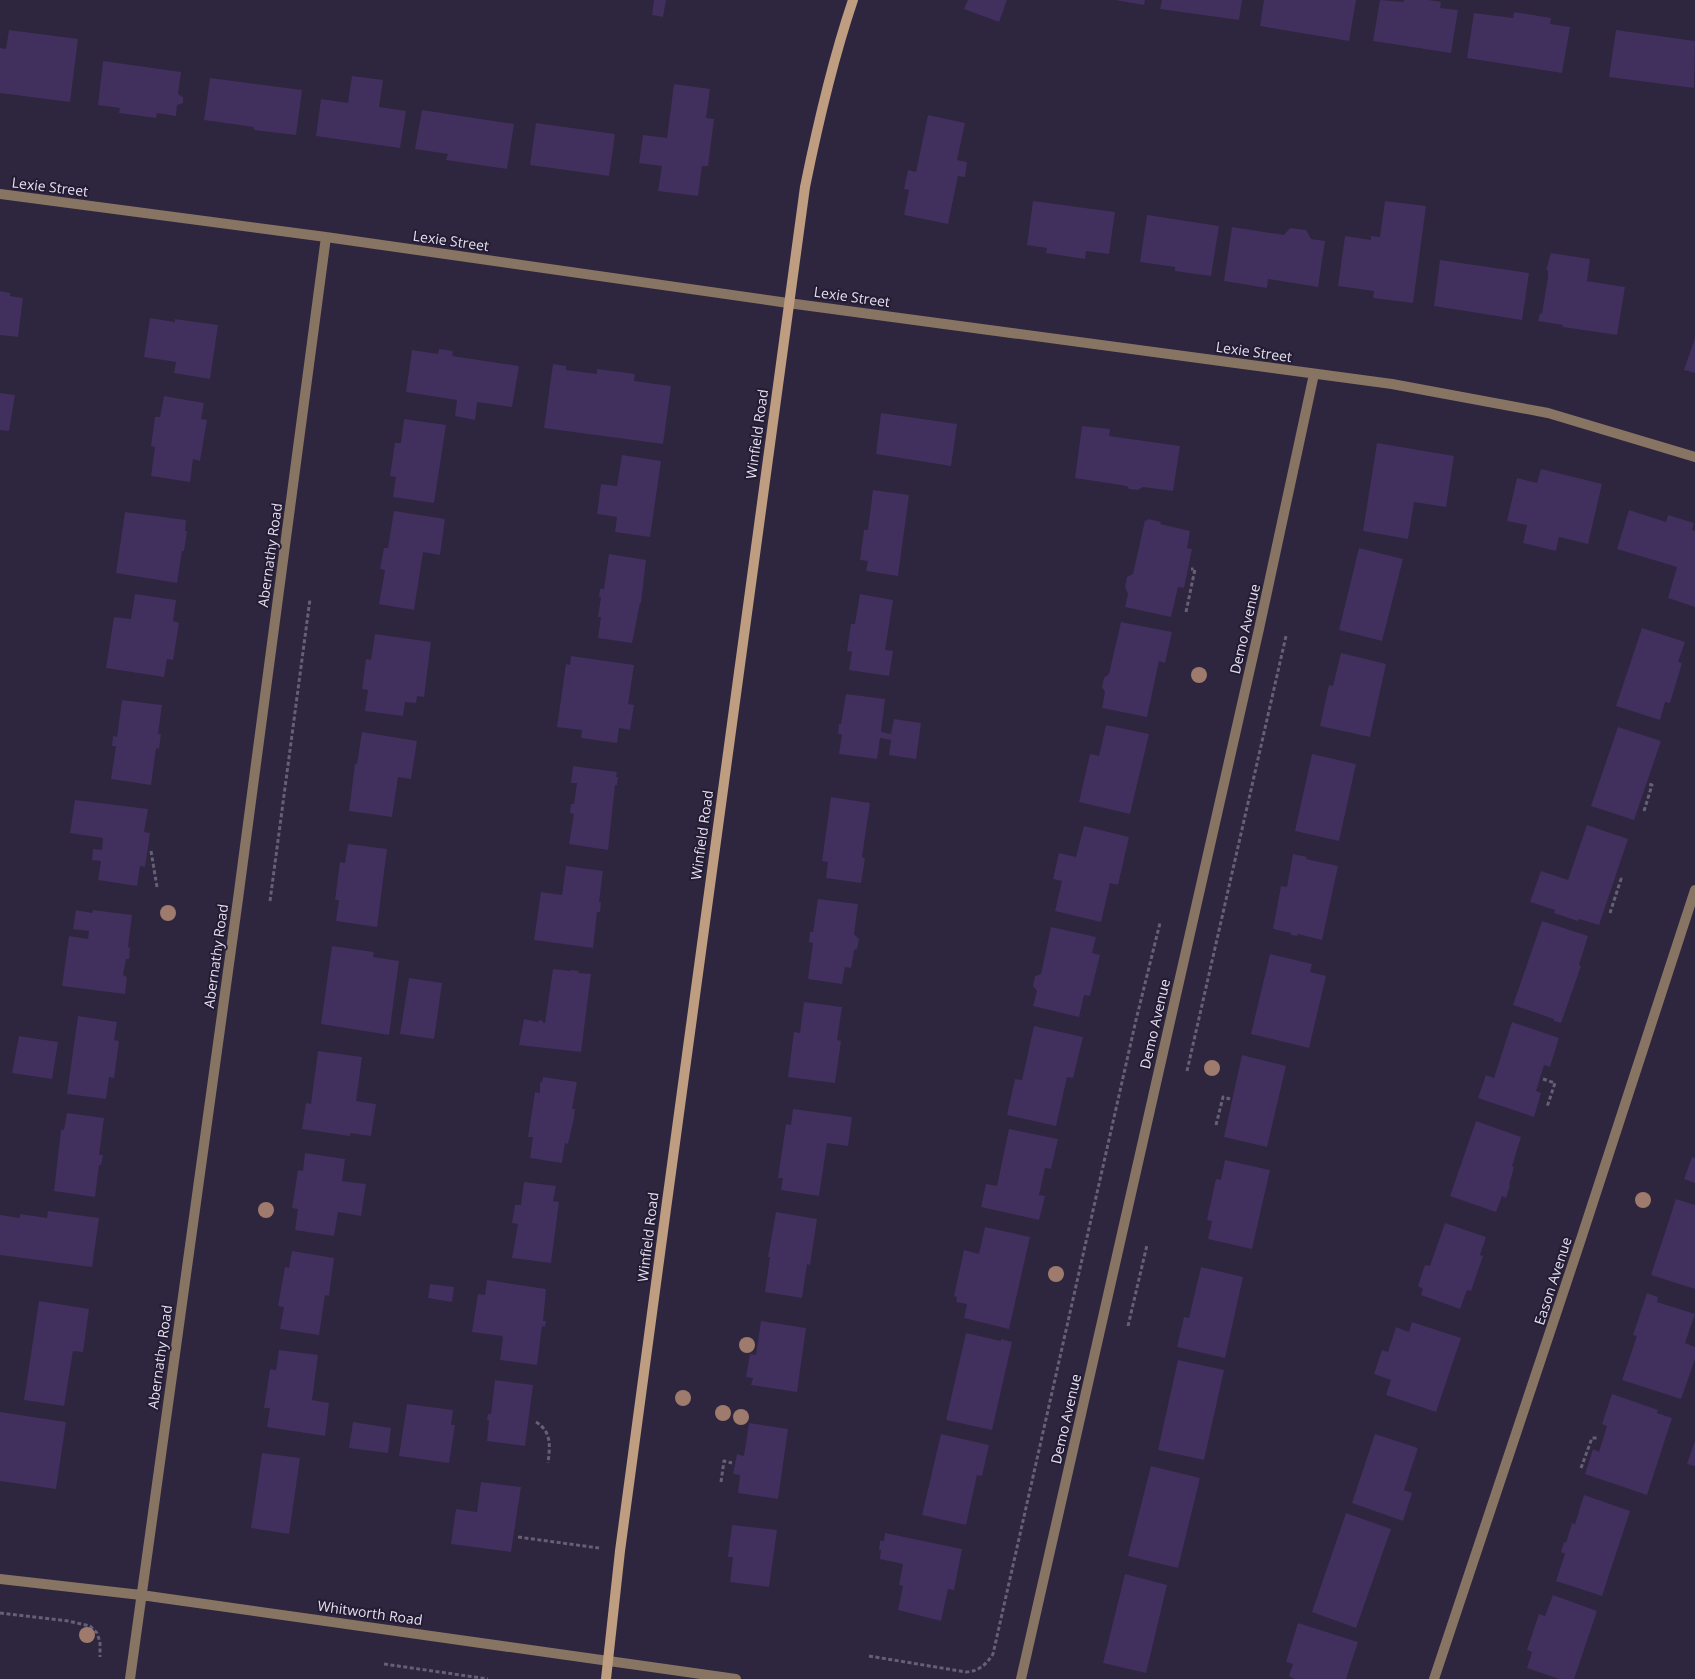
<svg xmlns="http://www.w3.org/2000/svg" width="1695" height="1679" font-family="'Open Sans',sans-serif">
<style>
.building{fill:#412f5e}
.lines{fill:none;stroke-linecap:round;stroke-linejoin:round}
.path{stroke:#665f75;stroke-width:3;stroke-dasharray:4 2.5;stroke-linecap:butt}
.street{stroke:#887463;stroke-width:10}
.secondary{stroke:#be9d81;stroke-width:10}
.tree{fill:#9e7b6d}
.labels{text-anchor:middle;stroke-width:4;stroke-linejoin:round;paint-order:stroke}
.street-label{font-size:14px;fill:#e4e0f0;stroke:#241c33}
</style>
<rect width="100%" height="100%" fill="#2e253e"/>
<path class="building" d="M654 0H666L663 17 652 15Z
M968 0H1007L999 22 964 9Z
M1115 0H1145L1144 5Z
M1162 0H1242L1239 20 1160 9Z
M1264 0H1356L1349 41 1260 26Z
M1380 0 1403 2 1404 0H1429L1441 2 1440 8 1458 10 1451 53 1373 41Z
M1514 12 1551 18 1550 24 1570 27 1562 73 1467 58 1474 13 1513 18Z
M9 30 78 39 70 102 0 93V48L6 49Z
M1616 30 1695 41 1694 88 1609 77Z
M103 61 181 72 178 94 183 97V103L177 105 176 116 157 113 156 118 119 113 120 108 98 105Z
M352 76 383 80 379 107 406 111 400 148 316 136 321 99 348 103Z
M210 78 302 90 296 135 254 130V127L204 120Z
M674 84 710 89 706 118 714 119 708 166H702L698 196 658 191 662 166 639 163 643 135 667 138Z
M422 110 514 124 507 169 446 160 448 154 415 149Z
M928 115 965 123 957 160 967 162 965 177 958 176 948 224 904 215 909 190 904 189 908 170 916 172Z
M536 123 615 134 609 176 530 165Z
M1033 201 1115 212 1109 254 1086 251 1085 259 1046 253 1047 248 1027 245Z
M1385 201 1426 206 1413 303 1373 298 1374 291 1338 286 1345 236 1371 240V236L1380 237Z
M1147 215 1219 226 1211 276 1175 271V267L1140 262Z
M1232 227 1284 235 1290 228 1306 230 1311 239 1325 241 1318 287 1268 279 1267 288 1224 281Z
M1551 253 1590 259 1587 281 1625 287 1617 335 1563 327V325L1538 321 1540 313 1542 314 1548 277V270H1546Z
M1440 260 1529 273 1522 320 1434 306Z
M0 291 10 293V296L23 298 18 337 0 335Z
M150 318 175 322V319L218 325 210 379 174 373 176 362 144 357Z
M1695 338V373L1684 370Z
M439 349 453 351 452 356 519 366 512 407 477 402 475 420 455 416 457 400 406 392 412 350 438 354Z
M553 364 566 366V370L597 374V369L635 374 634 381 671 386 663 444 544 428Z
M0 393 15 395 9 431 0 430Z
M164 396 204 403 201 419 207 420 200 461 193 459 190 482 151 476 155 447 151 446 155 417H160Z
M881 413 957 424 951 466 876 454Z
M404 419 446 425 434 503 393 497 396 477 390 476 395 443H401Z
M1082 426 1110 429 1109 436 1180 446 1173 491 1143 487 1138 490 1129 489 1127 486 1075 478Z
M1377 443 1454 456 1446 507 1414 502 1408 539 1363 531Z
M622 455 661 461 650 537 615 532 617 517 597 514 601 484 617 486Z
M1541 469 1602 484 1588 544 1559 537 1556 551 1523 543 1527 525 1507 521 1517 478 1537 483Z
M873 490 909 495 898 576 866 571 868 561 860 560 864 530H868Z
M1629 510 1666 522 1668 515 1694 523 1692 530 1695 531V607L1668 598 1677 567 1617 549Z
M394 511 445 519 440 555 423 552 414 610 379 604 385 570 380 569 384 548H388Z
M125 512 186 520 185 531H187L184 551H182L177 583 116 573Z
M1148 519 1161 522 1160 524 1190 531 1187 548 1192 549 1184 588 1178 587 1171 617 1125 607 1128 594 1125 587 1127 577 1133 574 1145 520 1147 521Z
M1359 548 1403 559 1382 641 1339 630Z
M609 554 646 560 641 603H640L632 643 598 638 601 617H598L601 597H599L600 589H604Z
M135 594 176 600 173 621 179 623 173 660 167 659 164 677 106 668 114 617 131 619Z
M860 594 893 600 885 650 893 651 889 676 849 670 852 652 847 651 851 624H855Z
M1121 622 1172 632 1165 663 1159 661 1147 717 1102 708 1105 692 1102 687 1104 678 1109 674Z
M1642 628 1685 642 1678 662 1682 663 1670 703 1665 702 1660 720 1616 706Z
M375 634 431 642 424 697 417 696 416 703 405 702 403 716 365 711 368 690 362 689 366 659 371 660Z
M1341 653 1386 664 1370 737 1320 726 1329 685 1333 686Z
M571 656 634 665 628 704 634 705 630 730 619 728 617 743 581 738 582 730 557 727 566 664 570 665Z
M846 694 885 699 881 732 891 734 894 719 921 723 916 759 889 755 891 740 880 738 877 759 839 754 842 734H838L839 724H841Z
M122 700 162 705 158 734H161L159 749 156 748 151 785 111 779 116 746H112L113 736 117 737Z
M1106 725 1149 734 1130 814 1079 802 1090 754 1099 756Z
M1618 727 1661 741 1634 820 1591 806Z
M362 732 417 741 411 779 398 777 392 817 349 811 355 764H357Z
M1312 754 1356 764 1339 841 1295 831Z
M573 766 617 772 616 777H618L617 785H615L608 850 569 844 574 814 570 813 571 804H574L577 783H571Z
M831 797 870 803 862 857 865 858 861 883 826 878 828 862 822 861Z
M75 800 148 809 144 832 150 833 145 867 140 866 137 886 98 880 101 861 92 860 93 849 102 850 103 838 70 833Z
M1587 825 1628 839 1599 925 1579 919 1578 921 1554 913 1555 910 1530 902 1541 871 1568 880Z
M1084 826 1129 837 1118 885 1110 883 1101 922 1055 911 1062 881 1053 879 1059 853 1076 857Z
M348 844 387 849 377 927 336 921 339 900H335L340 862 345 863Z
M1293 854 1307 857 1306 859 1338 866 1322 940 1298 934 1297 936 1291 935V933L1273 929 1281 886 1287 887Z
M566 866 603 871 599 902H601L600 912H597L593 948 534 940 541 892 562 895Z
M818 899 858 904 854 934 859 939 857 949 854 950 851 968 845 967 842 984 808 979 813 943 809 942 810 932H813Z
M76 910 92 913 93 910 132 915 128 947 130 948 129 959H126L123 975 127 977 125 994 62 986 69 936 88 939 89 931 73 929Z
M1542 921 1588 936 1579 965 1581 966 1561 1023 1554 1021V1019L1513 1005Z
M1051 927 1096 937 1092 953 1100 955 1090 996 1084 995 1079 1017 1033 1006 1037 991 1033 986 1035 976 1041 974Z
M332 946 374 952 373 957 399 961 389 1035 321 1024Z
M1270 954 1312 964 1310 972 1326 976 1309 1048 1251 1034Z
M553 969 571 971V970L579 971 578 973 591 974 581 1052 519 1045 524 1019 538 1022 539 1020 543 1021V1023H545Z
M409 978 442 983 434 1039 400 1034Z
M804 1002 842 1007 837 1040 841 1041 835 1083 788 1077 794 1032 800 1033Z
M78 1016 117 1022 114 1040 119 1041 114 1078 109 1077 106 1099 67 1094Z
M1512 1022 1559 1038 1550 1067 1544 1065 1536 1091 1541 1093 1534 1117 1478 1098 1486 1075 1494 1078Z
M1034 1026 1083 1037 1073 1078 1067 1077 1056 1126 1007 1115 1015 1079 1022 1080Z
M19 1036 58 1042 52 1079 12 1073Z
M318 1051 362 1057 356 1101 376 1104 371 1136 350 1133V1136L302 1129 306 1103 311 1104Z
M1242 1055 1286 1066 1267 1147 1224 1137Z
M543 1077 577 1082 572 1109H575L574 1118 568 1144 565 1143 562 1163 530 1158 533 1137H528L535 1092 540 1093V1082L542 1083Z
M793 1109 852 1117 848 1146 827 1143 819 1196 781 1190 783 1178H778L786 1124 791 1125Z
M67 1113 104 1118 99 1155H103L101 1165H99L95 1197 54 1191 61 1130H64Z
M1476 1121 1521 1137 1512 1166 1514 1167 1509 1185H1510L1506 1198 1502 1196 1496 1212 1450 1196Z
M1009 1129 1058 1139 1051 1169 1045 1168 1039 1195 1045 1196 1039 1220 981 1207 986 1184 997 1186Z
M305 1153 345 1159 342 1181 366 1184 361 1216 338 1212 334 1236 295 1230 298 1209 292 1208 298 1170 303 1171Z
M1692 1157 1695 1158V1183L1684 1179Z
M1225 1160 1270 1170 1252 1249 1208 1239 1212 1221 1207 1220 1216 1179 1221 1180Z
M524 1182 556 1186 553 1201 559 1202 551 1263 512 1258 518 1224 512 1223 515 1205H521Z
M1676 1199 1695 1205V1289L1651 1275Z
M48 1211 99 1218 92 1267 0 1255V1215L20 1218V1214L47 1218Z
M776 1212 817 1219 810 1265 807 1264 802 1298 765 1292 770 1257H768Z
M1445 1223 1486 1237 1480 1255 1483 1256 1471 1291 1467 1290 1460 1309 1421 1295 1423 1289 1418 1286 1425 1265 1430 1266Z
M985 1227 1030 1237 1009 1329 964 1318 967 1304 956 1302 957 1297 954 1296 964 1250 979 1254Z
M292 1251 334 1258 329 1296 325 1295 319 1335 280 1329 284 1307 278 1306 285 1267 289 1268Z
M1201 1267 1243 1277 1225 1358 1177 1347 1184 1317 1189 1318Z
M487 1280 546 1289 543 1321H546L545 1327 542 1326 537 1365 500 1360 503 1338 502 1336 472 1332 478 1294 485 1295Z
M430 1284 454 1287 452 1302 428 1298Z
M1647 1293 1658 1297 1657 1302 1695 1314 1685 1343 1695 1347V1359L1681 1399 1622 1380 1637 1336 1633 1335Z
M39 1301 89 1309 83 1352 73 1351 64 1406 24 1400Z
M761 1321 806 1328 797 1392 751 1385 753 1378 746 1377 750 1354 756 1355Z
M1412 1322 1461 1338 1436 1412 1386 1395 1391 1380 1374 1374 1382 1350 1388 1352 1396 1327 1409 1332Z
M966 1333 1001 1341V1339L1012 1342 992 1430 946 1420Z
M279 1350 318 1355 312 1400 329 1403 325 1436 267 1427 270 1408H264L270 1369 276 1370Z
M1178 1360 1224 1370 1204 1460 1158 1450Z
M495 1380 533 1385 525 1446 487 1441 489 1420H487L488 1414H491Z
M1612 1394 1658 1410 1657 1413 1672 1418 1647 1495 1585 1474 1593 1449 1599 1452 1607 1426 1602 1424Z
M407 1404 453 1410 451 1425H455L449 1463 399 1456Z
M0 1412 66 1422 56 1489 0 1481Z
M353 1422 391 1428 388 1453 349 1448Z
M749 1423 788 1429 778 1499 738 1493 740 1475 733 1474 737 1454 744 1456Z
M941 1434 989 1445 982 1476 977 1475 966 1525 922 1515Z
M1375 1434 1418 1448 1404 1490 1412 1493 1403 1521 1352 1503Z
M1695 1441V1466L1687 1464Z
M262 1453 300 1458 289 1534 251 1528Z
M1151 1466 1200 1478 1178 1568 1128 1556Z
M481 1482 521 1487 511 1552 451 1544 456 1509 477 1512Z
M1584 1495 1630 1511 1602 1596 1556 1581 1565 1554 1561 1552 1564 1542 1566 1543 1572 1523 1575 1524Z
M1346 1513 1391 1529 1356 1628 1312 1612Z
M732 1525 777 1530 769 1587 730 1582 733 1557H728Z
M885 1533 962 1549 954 1590 948 1589 941 1621 898 1610 903 1586 899 1585 903 1564 880 1559 881 1550H879L880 1541H884Z
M1125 1574 1167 1585 1146 1673 1103 1663Z
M1553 1595 1597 1611 1574 1679H1559L1527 1668 1532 1652 1527 1650 1539 1614 1545 1616Z
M1298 1623 1358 1642 1346 1679H1295L1289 1676 1293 1664 1286 1662Z"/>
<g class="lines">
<path class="path" d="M1186 612 1195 569H1191
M1644 811 1652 785 1648 784
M151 851 157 887
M270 901 310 599
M1610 913 1621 879 1618 878
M1187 1071 1286 636
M1543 1079 1555 1083 1547 1107
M1216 1125 1223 1097 1230 1099
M1128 1326 1147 1245
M536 1422C552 1432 550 1446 548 1463
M1581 1468 1592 1438H1599
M721 1482 724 1461 732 1463
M518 1537 599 1548
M0 1613 68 1621 90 1626 97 1633 100 1642V1657
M869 1656 966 1672C979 1671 986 1665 993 1654L1136 1020 1160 923
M384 1664 488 1679"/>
<path class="street" d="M0 194 326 237 788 303 1392 384 1548 413 1695 457
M0 1579 141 1595 736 1679
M130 1679 238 899 326 237
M1021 1679 1259 629 1314 374
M1434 1679 1580 1242 1695 890"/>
<path class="secondary" d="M606 1679 620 1551 666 1209 805 187C818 123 832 62 853 0"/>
</g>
<g class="tree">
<circle cx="1199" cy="675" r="8"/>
<circle cx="168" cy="913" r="8"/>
<circle cx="1212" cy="1068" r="8"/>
<circle cx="1643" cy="1200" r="8"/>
<circle cx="266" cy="1210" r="8"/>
<circle cx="1056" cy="1274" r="8"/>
<circle cx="747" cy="1345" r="8"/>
<circle cx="683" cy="1398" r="8"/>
<circle cx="723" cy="1413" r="8"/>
<circle cx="741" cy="1417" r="8"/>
<circle cx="87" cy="1635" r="8"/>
</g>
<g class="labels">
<g class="street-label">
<text transform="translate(50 187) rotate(7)" y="5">Lexie Street</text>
<text transform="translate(451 241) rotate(8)" y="5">Lexie Street</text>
<text transform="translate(852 297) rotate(8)" y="5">Lexie Street</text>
<text transform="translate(1254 352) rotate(8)" y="5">Lexie Street</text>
<text transform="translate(757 434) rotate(-82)" y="5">Winfield Road</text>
<text transform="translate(270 555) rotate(-82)" y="5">Abernathy Road</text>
<text transform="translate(1245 629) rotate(-77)" y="5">Demo Avenue</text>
<text transform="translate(702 835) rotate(-82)" y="5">Winfield Road</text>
<text transform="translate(216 956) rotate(-82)" y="5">Abernathy Road</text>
<text transform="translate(1155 1024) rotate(-77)" y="5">Demo Avenue</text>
<text transform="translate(648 1237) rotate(-83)" y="5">Winfield Road</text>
<text transform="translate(1553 1281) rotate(-72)" y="5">Eason Avenue</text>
<text transform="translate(160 1357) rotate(-82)" y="5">Abernathy Road</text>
<text transform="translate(1066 1419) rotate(-77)" y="5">Demo Avenue</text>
<text transform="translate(370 1613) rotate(8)" y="5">Whitworth Road</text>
</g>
</g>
</svg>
